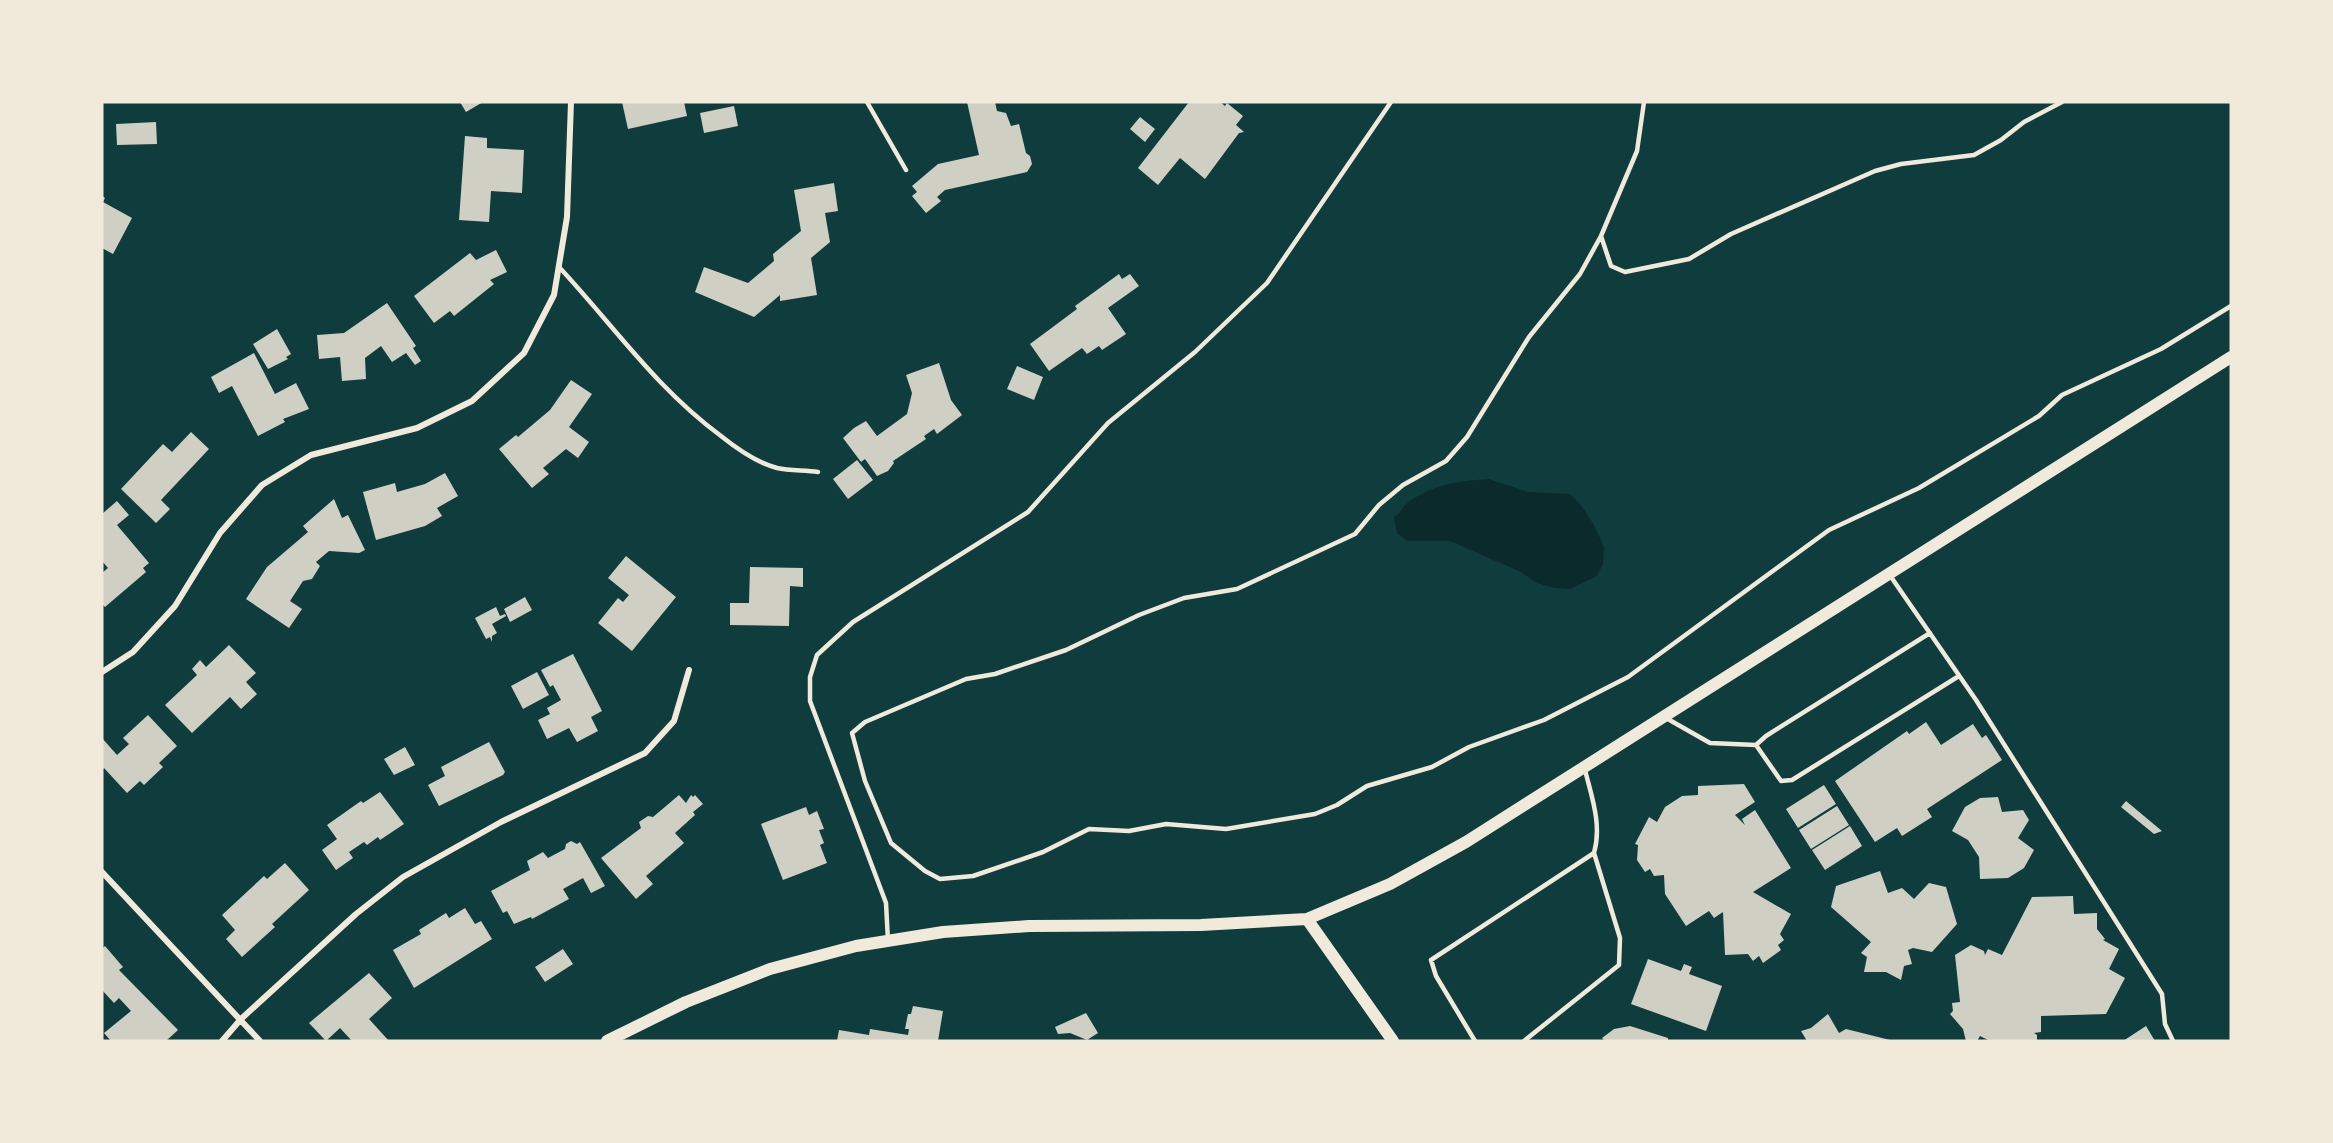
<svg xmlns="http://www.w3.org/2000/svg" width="2333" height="1143" font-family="Karla,sans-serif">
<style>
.water{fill:#0a2a2b}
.building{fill:#cfcfc3}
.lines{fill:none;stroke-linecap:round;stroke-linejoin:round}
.service{stroke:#f1e9da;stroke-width:4.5}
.minor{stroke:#f1e9da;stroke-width:6}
.secondary{stroke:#f1e9da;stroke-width:12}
</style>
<rect width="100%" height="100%" fill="#0f3d3e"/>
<path class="water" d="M1489 479 1528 492 1570 494 1581 505 1594 525 1604 547 1603 564 1597 576 1570 589 1554 588 1537 583 1519 571 1450 541H1407L1397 533 1394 517C1400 514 1404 505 1410 501 1437 483 1461 481 1489 479Z"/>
<path class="building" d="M460 102H483L466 112Z
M622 102H684L687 116 628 129Z
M967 102H995L997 111 1006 113 1011 126 1019 124 1026 153 1030 156 1032 164 1027 172 945 190 937 197 941 201 926 213 912 196 917 192 912 186 938 164 979 155Z
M1189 102H1220L1225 106 1227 103 1243 116 1236 125 1244 132 1239 133 1205 179 1180 158 1158 185 1138 168Z
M734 106 738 126 704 133 700 113Z
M1140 117 1155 129 1145 142 1130 129Z
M156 122 157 144 117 145 116 124Z
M465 136 487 138V148L524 150 522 193 491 191 489 222 459 220Z
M834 183 838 211 825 213 830 242 811 258 817 295 780 301V295L754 317 695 292 704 267 748 283 774 261 773 254 801 231 794 190Z
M102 196 105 198 103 202 132 218 113 254 102 248Z
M496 250 507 272 490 280 494 284 454 316 450 311 434 323 414 296 470 253 476 260Z
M1119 274 1122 279 1130 274 1139 286 1108 308 1126 334 1102 350 1099 346 1087 354 1082 348 1049 371 1030 344 1077 309 1075 306Z
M387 303 416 346 413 348 421 361 415 365 406 353 392 362 381 346 365 358 366 379 342 381 340 357 319 359 317 335 344 333Z
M277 329 291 354 286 357 288 359 268 369 253 344Z
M254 353 275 394 296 383 309 409 283 419 285 422 258 436 232 386 219 393 211 377Z
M939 363 951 400 962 415 937 434 934 429 924 436 926 439 893 461 894 463 888 471 877 476 865 459 861 462 843 438 854 428 866 421 877 436 907 414 912 393 906 375Z
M1017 366 1043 377 1034 400 1007 389Z
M571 380 592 394 569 427 589 442 578 458 566 449 543 468 549 474 532 488 499 449 516 435 518 437 550 410Z
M191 432 209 449 161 500 170 509 156 523 121 489 163 444 172 452Z
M857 460 873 480 848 499 833 479Z
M445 473 458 496 437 508 442 516 425 526 376 540 363 492 395 483 397 492 425 484Z
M334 499 342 518 348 515 365 550 359 553 329 551 316 562 320 566 312 579 303 581 290 601 302 609 289 628 246 599 267 567 308 532 303 526Z
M117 501 129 515 117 525 149 563 143 568 146 572 105 607 102 604V573L108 568 102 561V514Z
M626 556 676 597 632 651 598 623 618 598 623 602 629 595 608 578Z
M750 567 803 568V587L790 586 789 626 730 625V603H749Z
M525 597 532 610 510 622 504 609Z
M496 607 500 616 505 614 506 616 492 624 497 633 492 636V642L490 637 486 639 475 618Z
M229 645 256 673 246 682 257 694 241 709 230 697 192 733 165 705 197 675 192 669 200 660 206 667Z
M573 654 602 711 591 717 598 731 577 742 569 728 547 739 538 720 550 714 547 708 561 700 553 685 550 687 541 670Z
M537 672 549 695 523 709 511 686Z
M148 715 177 746 159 763 163 767 144 785 140 781 127 793 104 768 102 770V738L117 755 129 744 123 738Z
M1926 722 1941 745 1973 724 1982 738 1986 735 2002 760 1927 809 1932 817 1902 836 1897 828 1875 842 1835 781 1907 731 1909 734Z
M489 742 505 772 503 775 439 806 428 785 445 776 441 767Z
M405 747 415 765 394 775 384 759Z
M1744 784 1755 802 1735 815 1745 825 1742 819 1755 810 1791 868 1753 892 1791 914 1780 934 1784 940 1778 945 1781 950 1763 963 1759 956 1753 961 1748 954 1725 955 1723 912 1714 918 1709 911 1686 926 1665 894 1664 875 1654 876 1650 869 1645 872 1637 860 1638 845 1635 844 1649 817 1657 822 1665 807 1682 796 1698 795V786Z
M1824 785 1836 804 1798 828 1786 809Z
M380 792 404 824 380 840 378 837 367 845 364 842 349 852 353 858 336 870 322 850 337 839 327 825 361 801 363 803Z
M679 795 686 803 691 795 693 797 695 795 703 804 693 812 695 815 675 833 684 843 646 876 653 884 636 899 601 858 641 828 639 822 648 816 653 817Z
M1998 797 2002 812 2023 810 2029 820 2018 838 2034 850 2024 868 2008 878 1980 879 1979 857 1968 840 1952 831 1965 807 1980 798Z
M2126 801 2162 831 2154 834 2121 807Z
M1837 806 1849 825 1811 849 1799 830Z
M806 807 809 815 817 811 824 829 819 830 824 843 820 845 827 863 783 880 761 824Z
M1850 826 1862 846 1825 870 1812 850Z
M571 841 577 844 580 842 605 886 591 893 583 878 563 889 569 899 532 919 531 917 514 924 507 911 503 913 491 891 530 870 527 861 543 852 548 858 565 849 566 844Z
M285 863 309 890 272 924 275 927 242 957 226 939 235 930 222 915 264 876 267 879Z
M1880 871 1888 893 1902 888 1914 899 1929 883 1946 887 1957 924 1932 952 1913 948 1908 950 1912 964 1904 966 1901 980 1886 972H1864L1867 957 1861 953 1871 942 1831 907 1836 886Z
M2073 896 2074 914 2097 913V929L2105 939 2103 940 2119 949 2109 969 2125 978 2106 1014 2041 1016V1032L2034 1033 2037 1035V1041H1990L1980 1036 1977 1041H1966L1963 1029 1950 1014 1953 1011 1952 1003 1960 1002 1955 955 1971 945 1984 951 1985 955 1988 949 2002 955 2032 897Z
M465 908 475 924 481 921 492 939 414 988 393 950 421 934 419 930 446 913 449 918Z
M105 946 123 967 119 970 178 1030 166 1041H111L104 1033 131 1011 119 998 114 1003 102 990V949Z
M563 949 573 964 545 982 535 967Z
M1648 959 1681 971 1684 964 1692 967 1689 974 1722 986 1706 1031 1631 1004Z
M369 973 392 998 369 1019 389 1041H352L340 1028 326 1041 309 1023Z
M913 1006 943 1011 938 1041H837L839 1030 869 1035 870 1029 908 1035 909 1029H905L908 1014H911Z
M1086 1013 1098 1033 1087 1040 1070 1033 1058 1034 1055 1027Z
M1828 1014 1839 1033 1846 1029 1894 1041H1807L1801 1031 1811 1028Z
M1630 1026 1668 1038V1041H1605L1602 1038 1614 1029Z
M2146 1026 2155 1041H2123Z"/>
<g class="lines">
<path class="service" d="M867 102 906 170
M1644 102 1637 151 1601 236 1580 274 1529 337 1467 437 1446 461 1403 485 1379 505 1355 534 1237 589 1184 598 1139 615 1066 650 995 674 966 679 865 722 852 733 865 781 891 843 925 871 940 879 973 876 1043 852 1089 829 1129 831 1166 824 1226 829 1315 814 1337 805 1367 786 1432 767 1469 747 1544 720 1628 677 1829 530 1919 488 2039 416 2062 395 2161 349 2231 306
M1601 236 1611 266 1625 272 1689 259 1731 234 1875 171 1901 164 1974 155 2001 140 2024 122 2062 102
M559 267C614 326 655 387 721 436 736 448 757 463 777 468 790 471 805 470 818 472
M1889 574 1976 700 2162 994 2165 1024 2173 1041
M1930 633 1766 736 1756 745 1781 781 1792 780 1959 676
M1666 718 1710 743 1756 745
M888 941 886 903 810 701V677L817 655 853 622 1028 512 1108 423 1195 352 1267 283 1391 102
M1475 1041 1436 976 1431 960 1594 853C1602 825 1592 798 1585 770
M1524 1041 1619 965 1620 938 1594 853"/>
<path class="minor" d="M102 672 133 652 175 606 220 533 262 485 311 455 417 428 472 401 524 353 554 295 567 217 571 102
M102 872 260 1041
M222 1041 241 1019 356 914 403 877 501 822 645 753 674 721 689 670"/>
<path class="secondary" d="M1307 919 1393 1041
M607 1041 686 1002 770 969 856 946 943 932 1029 926 1201 925 1307 919 1390 884 1466 842 2231 357"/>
</g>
<rect width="2333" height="1143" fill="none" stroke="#f1e9da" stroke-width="207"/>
</svg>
